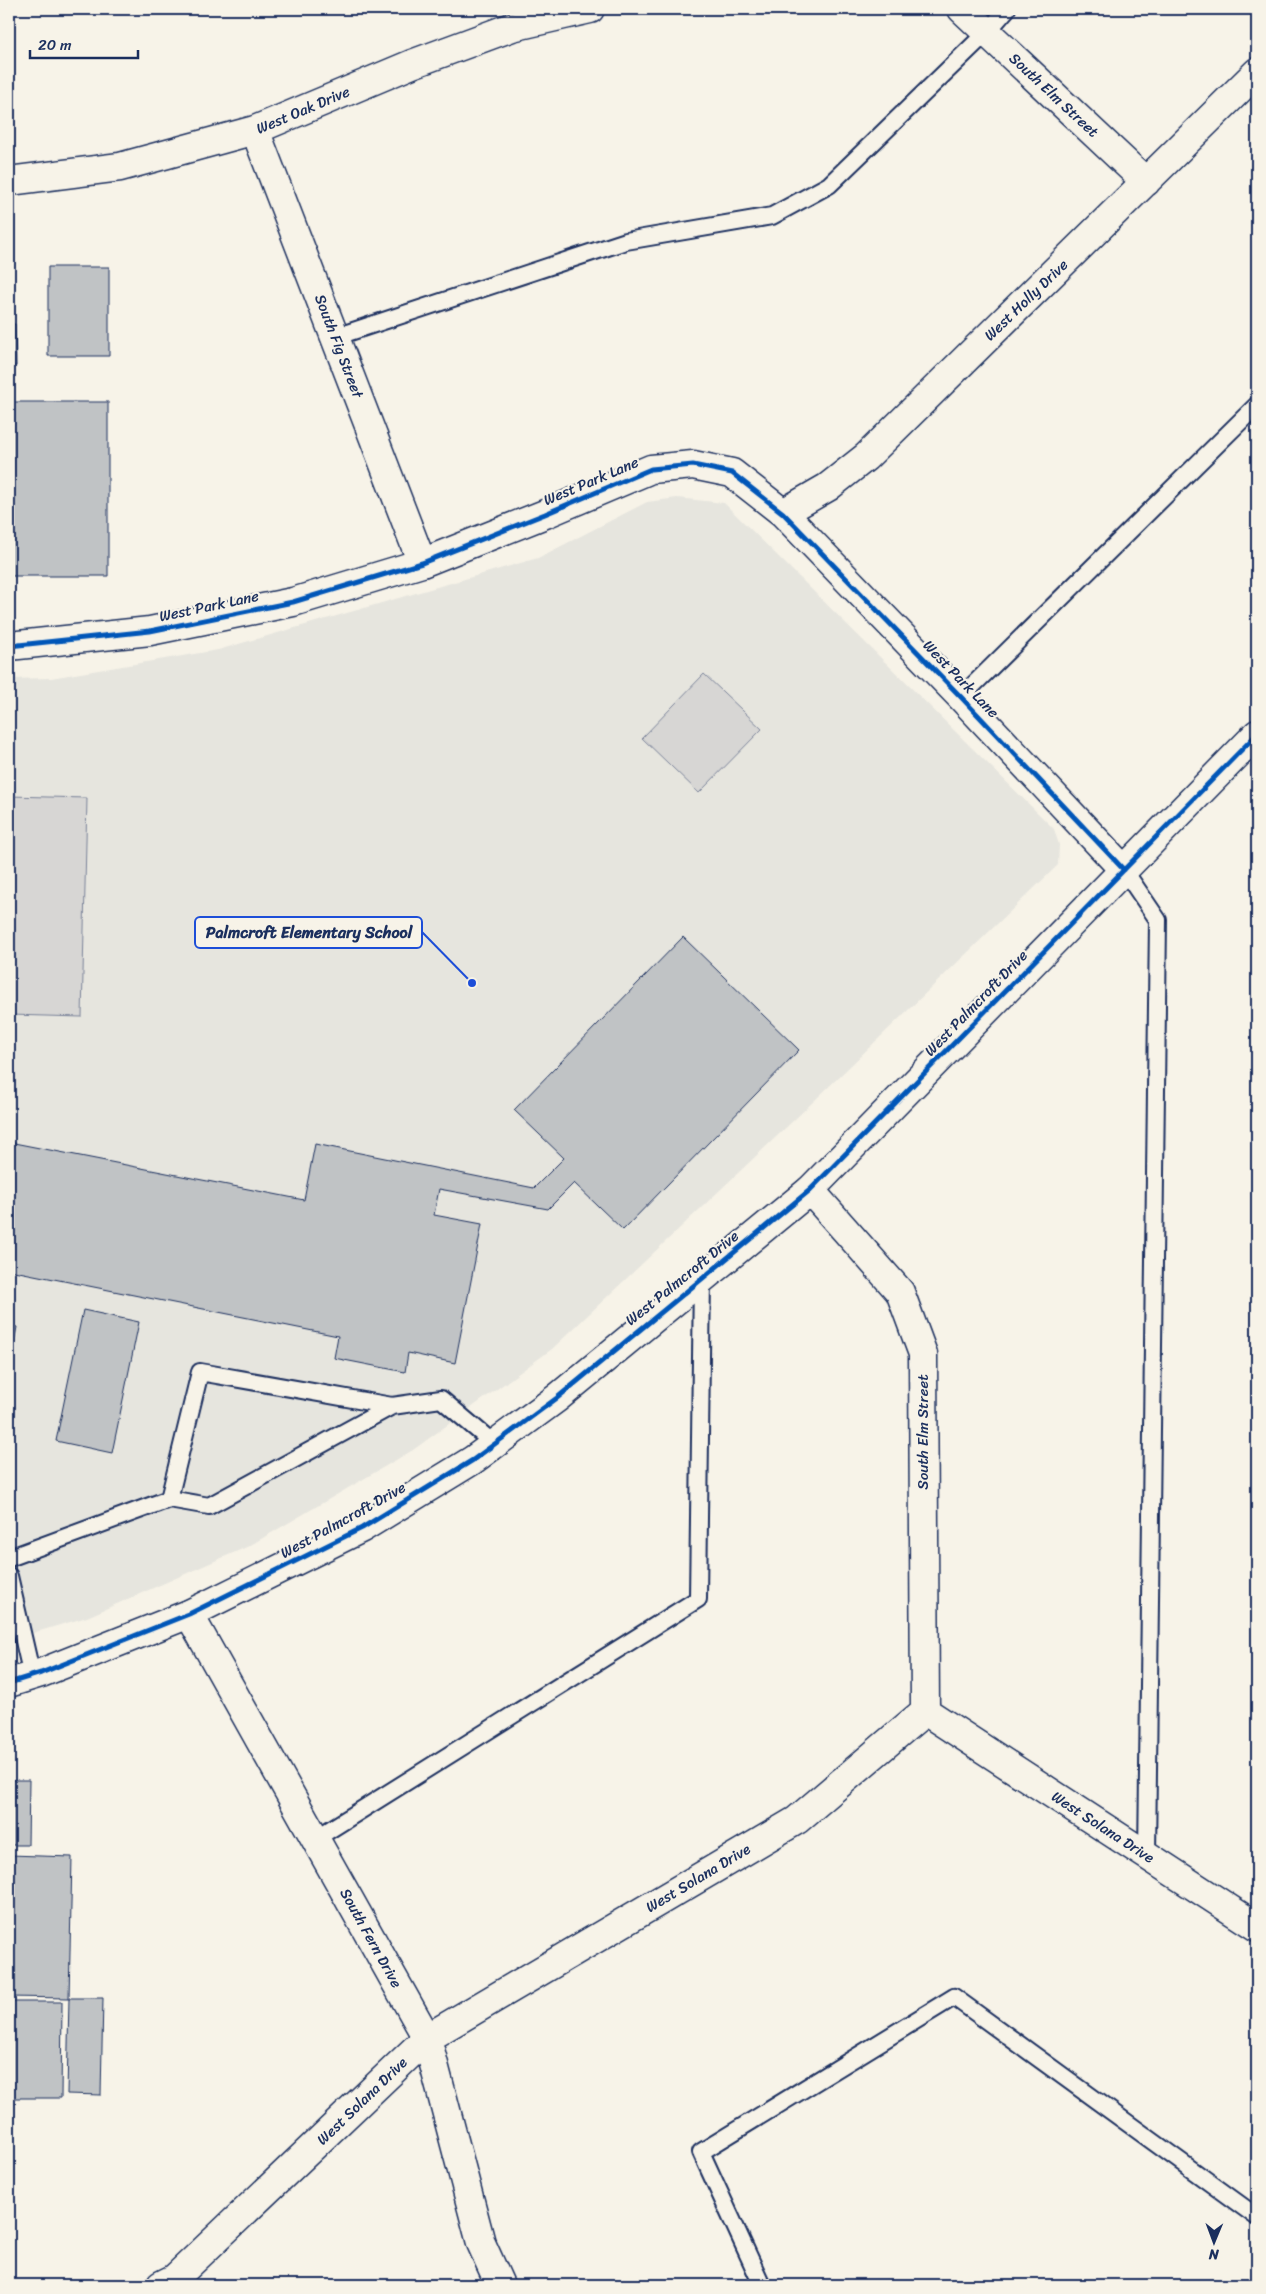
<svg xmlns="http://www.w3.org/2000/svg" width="1266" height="2294" font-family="Sriracha,sans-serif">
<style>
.built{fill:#e6e5de}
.green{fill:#d7d6d4;stroke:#798299}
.building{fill:#c0c3c5;stroke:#1b2f5e}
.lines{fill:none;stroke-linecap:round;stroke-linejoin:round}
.service-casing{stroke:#1b2f5e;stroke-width:20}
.minor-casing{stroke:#1b2f5e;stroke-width:31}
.tertiary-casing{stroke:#1b2f5e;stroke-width:31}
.service{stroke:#f7f3e8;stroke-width:16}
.minor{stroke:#f7f3e8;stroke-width:28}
.tertiary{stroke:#f7f3e8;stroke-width:28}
.cycleway-casing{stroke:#f7f3e8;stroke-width:8}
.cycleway{stroke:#0057b8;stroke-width:5}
.labels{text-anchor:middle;stroke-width:4.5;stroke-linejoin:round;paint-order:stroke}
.street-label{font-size:15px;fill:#1b2f5e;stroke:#f7f3e8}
.leader{fill:none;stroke:#1d4ed8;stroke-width:2}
.callout-dot{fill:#1d4ed8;stroke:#f7f3e8;stroke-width:2}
.callout{fill:#f7f3e8;stroke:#1d4ed8;stroke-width:2}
.callout-label{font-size:16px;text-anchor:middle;font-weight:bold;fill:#1b2f5e}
</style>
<rect width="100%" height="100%" fill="#f7f3e8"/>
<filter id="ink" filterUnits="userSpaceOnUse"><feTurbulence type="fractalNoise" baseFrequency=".02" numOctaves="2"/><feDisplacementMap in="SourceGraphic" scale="10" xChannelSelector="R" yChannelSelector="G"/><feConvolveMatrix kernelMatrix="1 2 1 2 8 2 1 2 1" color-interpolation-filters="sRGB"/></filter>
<g filter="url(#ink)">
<path class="built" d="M677 498 724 503 1054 829 1059 845 1058 865 814 1101 552 1349 413 1450 249 1546 87 1617 9 1640V679L51 678 218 650 538 558 647 502Z"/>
<path class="green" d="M704 674 762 729 699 793 642 738Z
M9 796 87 798 82 1017 9 1015Z"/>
<path class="building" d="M48 267H109V356H48Z
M9 324H15L16 366H9Z
M9 402H108V576H9Z
M683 937 799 1050 623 1230 574 1183 548 1209 439 1189 434 1215 482 1224 455 1363 408 1353 405 1372 334 1358 338 1336 9 1270V1142L304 1200 315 1144 534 1188 564 1158 514 1110Z
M83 1310 139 1322 112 1453 56 1441Z
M9 1325 17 1327 9 1368Z
M9 1780H29L28 1845H9Z
M9 1855 72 1857 69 1998 9 1997Z
M69 1998H103L101 2095 67 2094Z
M9 2002H62L61 2098H9Z"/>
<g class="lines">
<g class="service-casing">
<path id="service" d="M335 337 626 241 772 216 829 185 987 32 1007 9
M961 697 1257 405
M1124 870 1158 920 1147 1856
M169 1499 200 1372 392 1406
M9 1558 169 1499 209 1506 392 1406 441 1399 493 1443
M9 1576 32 1676
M315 1839 698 1599 702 1277
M762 2285 701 2152 954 1997 1257 2217"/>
</g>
<g class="minor-casing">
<path id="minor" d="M962 9 1146 182
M255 130 422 563
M9 181 120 167 255 130 412 64 512 27 590 9
M783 513 828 487 866 457 1257 72
M9 646 150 631 293 602 422 563 545 514 651 469 693 465 732 473 783 513 961 697 1124 870
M810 1190 900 1292 923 1354 925 1711
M189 1614 427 2038 481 2243 500 2285
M925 1711 1257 1927
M161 2285 175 2278 427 2038 797 1820 925 1711"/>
</g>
<g class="tertiary-casing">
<path id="tertiary" d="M9 1683 41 1673 189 1614 362 1528 473 1460 557 1398 810 1190 1257 734"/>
</g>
<use href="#service" class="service"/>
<use href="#minor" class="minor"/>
<use href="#tertiary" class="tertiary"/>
<g class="cycleway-casing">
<path id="cycleway" d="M9 646 150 631 293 602 422 563 545 514 651 469 693 465 732 473 783 513 961 697 1124 870
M9 1683 41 1673 189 1614 362 1528 473 1460 557 1398 810 1190 1257 734"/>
</g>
<use href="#cycleway" class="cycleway"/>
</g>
</g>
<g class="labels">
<g class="street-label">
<text transform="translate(1054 95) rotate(43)" y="5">South Elm Street</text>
<text transform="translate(303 110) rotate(-23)" y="5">West Oak Drive</text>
<text transform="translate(1026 300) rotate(-44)" y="5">West Holly Drive</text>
<text transform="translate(339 346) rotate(69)" y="5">South Fig Street</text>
<text transform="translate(591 481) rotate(-23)" y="5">West Park Lane</text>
<text transform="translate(209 606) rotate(-12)" y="5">West Park Lane</text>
<text transform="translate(961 679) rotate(46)" y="5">West Park Lane</text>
<text transform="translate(976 1003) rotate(-46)" y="5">West Palmcroft Drive</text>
<text transform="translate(682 1278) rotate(-39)" y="5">West Palmcroft Drive</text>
<text transform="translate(923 1432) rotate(-90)" y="5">South Elm Street</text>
<text transform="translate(343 1520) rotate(-29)" y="5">West Palmcroft Drive</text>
<text transform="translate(1103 1827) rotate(33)" y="5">West Solana Drive</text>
<text transform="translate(698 1878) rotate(-31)" y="5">West Solana Drive</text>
<text transform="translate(371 1938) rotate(61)" y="5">South Fern Drive</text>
<text transform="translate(362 2101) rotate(-44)" y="5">West Solana Drive</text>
</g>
</g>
<path class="leader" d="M472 983L422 932"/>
<circle class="callout-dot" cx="472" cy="983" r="5"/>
<rect class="callout" x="195" y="917" width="227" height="31" rx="5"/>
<g class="callout-label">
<text x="309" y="938">Palmcroft Elementary School</text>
</g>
<rect width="1266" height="2294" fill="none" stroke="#f7f3e8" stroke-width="30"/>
<rect x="15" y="15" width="1236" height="2264" fill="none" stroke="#1b2f5e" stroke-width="2" filter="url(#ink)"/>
<g transform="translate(1214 2242) rotate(181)" stroke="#f7f3e8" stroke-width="4" paint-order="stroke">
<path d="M0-4L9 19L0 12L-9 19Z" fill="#1b2f5e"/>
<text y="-8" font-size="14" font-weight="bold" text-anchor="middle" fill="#1b2f5e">N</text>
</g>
<path d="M30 50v8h108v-8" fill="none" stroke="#1b2f5e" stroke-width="2.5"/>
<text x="38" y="50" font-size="15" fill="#1b2f5e" stroke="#f7f3e8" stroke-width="4" paint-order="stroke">20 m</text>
</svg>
